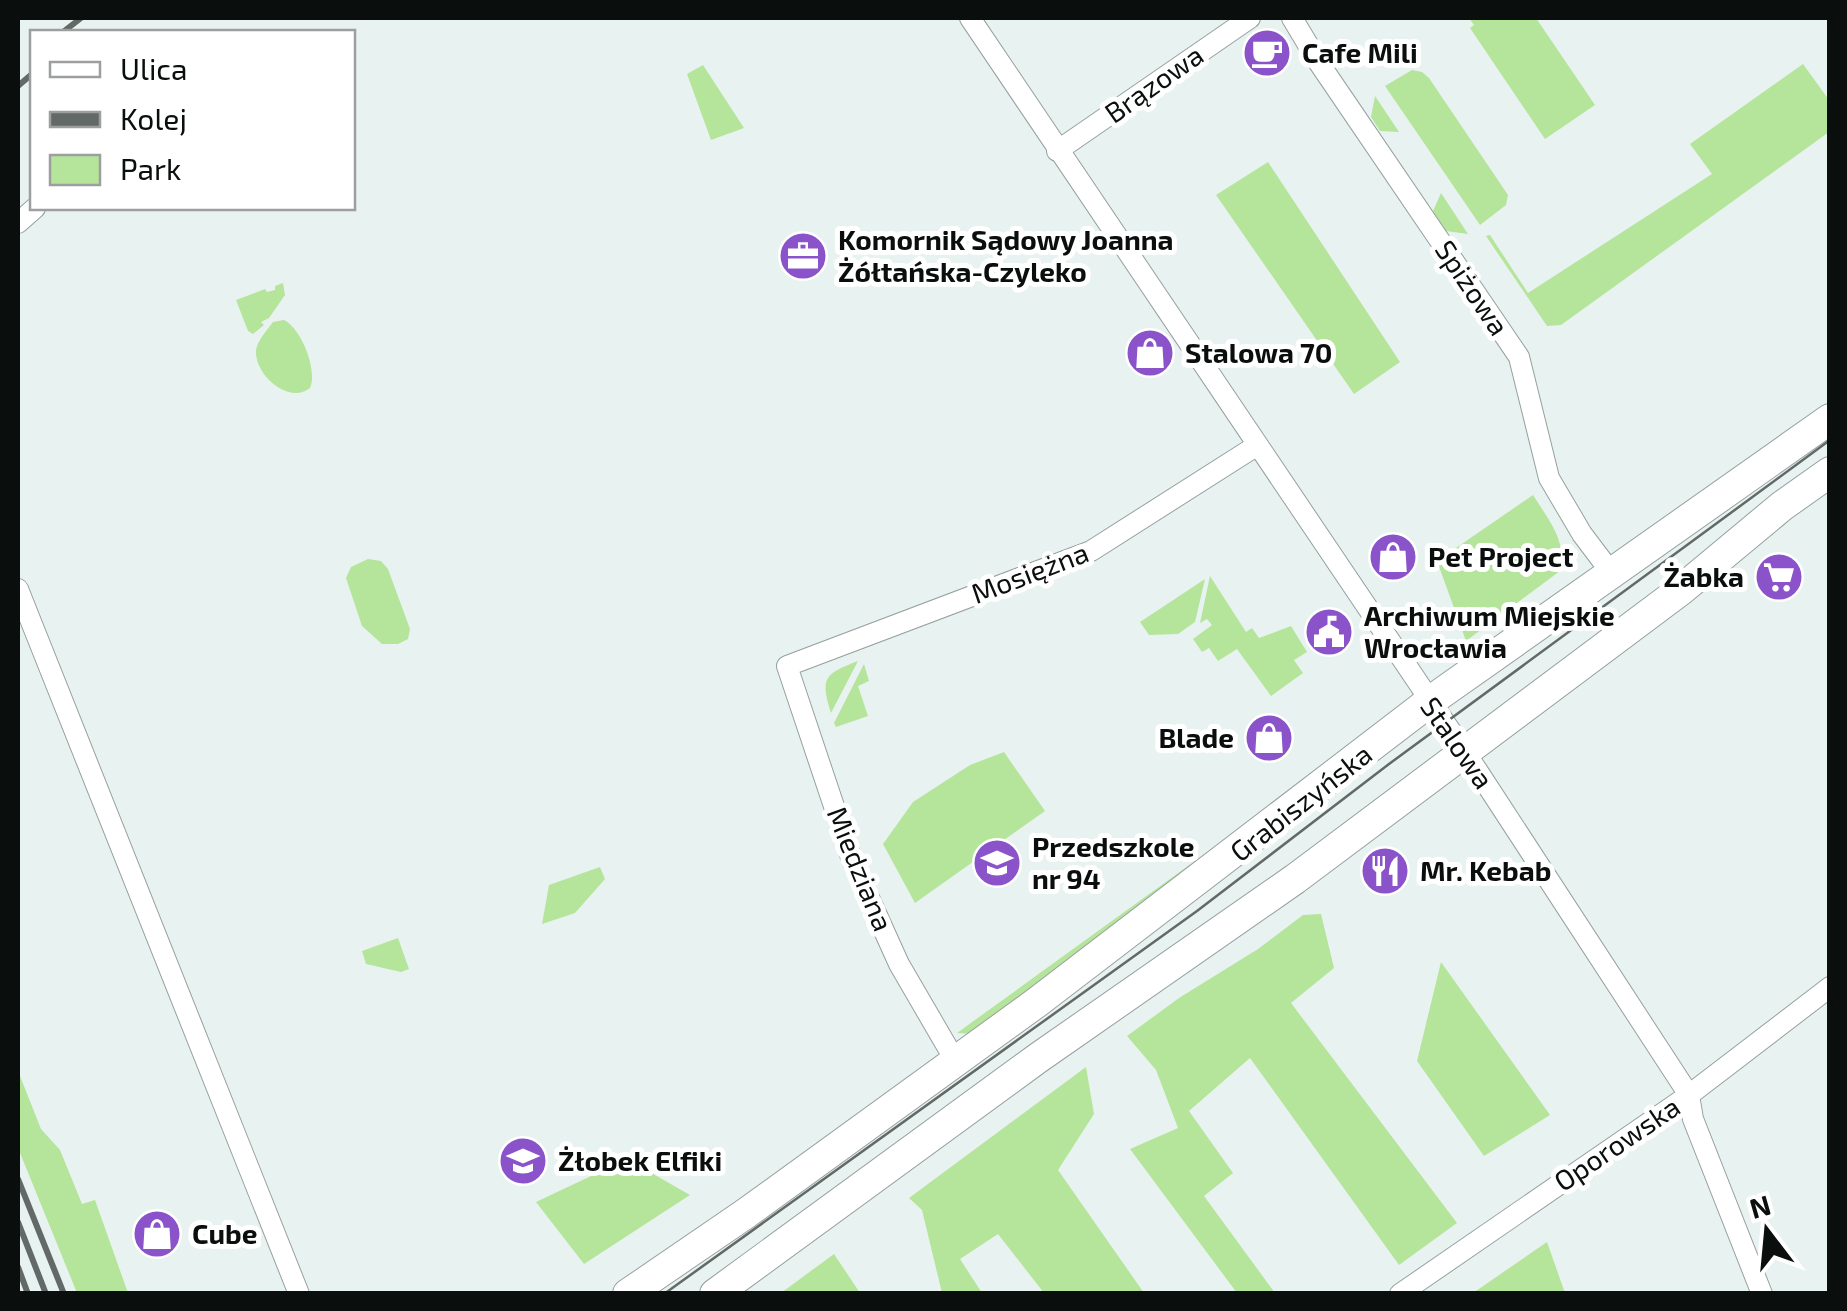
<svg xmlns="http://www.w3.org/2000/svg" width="1847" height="1311" font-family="'Exo 2',sans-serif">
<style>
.green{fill:#b5e49b}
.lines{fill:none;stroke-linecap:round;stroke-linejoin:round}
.street-casing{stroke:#96a09e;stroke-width:22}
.secondary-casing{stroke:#96a09e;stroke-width:32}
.street{stroke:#fff;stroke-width:20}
.secondary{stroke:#fff;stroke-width:30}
.tram{stroke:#626967;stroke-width:2.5}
.rail{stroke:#626967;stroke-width:6}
.labels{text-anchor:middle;stroke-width:10;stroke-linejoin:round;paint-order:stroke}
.poi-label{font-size:28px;font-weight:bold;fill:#0a0e0d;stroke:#fff;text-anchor:start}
.street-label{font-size:28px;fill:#0a0e0d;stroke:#fff}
</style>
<rect width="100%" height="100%" fill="#e8f3f1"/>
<path class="green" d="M1469 18H1536L1595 105 1545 139 1470 28 1474 25Z
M1803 64 1829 100V132L1561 325 1547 326 1486 236 1490 235 1528 293 1712 174 1690 144Z
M703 65 744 128 711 140 687 74Z
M1412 70 1422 72 1429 78 1508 195 1506 205 1480 225 1385 86Z
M1375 96 1399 132 1380 131 1371 117Z
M1268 162 1400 362 1354 394 1216 195Z
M1441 193 1468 234 1446 231 1433 211Z
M283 283 285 295 269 318 261 322 264 325 253 334 248 331 236 300 265 289 267 292 275 290V286Z
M284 320C301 328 318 370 310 388 289 405 254 375 256 350 257 341 268 329 273 322Z
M1533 495C1548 519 1568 542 1560 571L1466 641 1437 561Z
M368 559 381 561 388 569 410 629 408 639 398 644H382L362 626 346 578 351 567Z
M1210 576 1246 632 1252 628 1259 638 1291 626 1307 652 1294 660 1303 673 1271 696 1237 649 1218 661 1209 648 1202 652 1193 639 1212 625 1207 619 1200 623Z
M1205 579 1195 622 1178 634 1149 635 1140 622Z
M858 661 831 713C820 678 824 674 858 661Z
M864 664 869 681 858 686 868 716 836 727 834 723Z
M1004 752 1045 811 915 903 883 844 913 802 970 765Z
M1228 837 973 1034 957 1033Z
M600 867 605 879 575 913 542 924 549 885Z
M1321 914 1334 968 1291 1003 1457 1223 1399 1265 1250 1058 1189 1111 1233 1173 1204 1196 1275 1293H1237L1130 1149 1178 1128 1156 1070 1127 1036 1179 998 1258 949 1303 915Z
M398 938 409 969 401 972 366 964 362 951Z
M1441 962 1550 1115 1484 1156 1417 1061Z
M1086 1067 1094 1114 1058 1170 1144 1293H1044L998 1234 960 1259 982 1293H942L922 1210 909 1198Z
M18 1071 41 1129 60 1150 82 1204 95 1200 128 1293H77L18 1148Z
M627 1159 690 1195 584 1264 536 1202Z
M1547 1242 1565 1293H1473Z
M834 1254 860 1293H781Z"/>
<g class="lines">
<g class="street-casing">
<path id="street" d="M970 18 1479 773 1689 1095 1693 1119 1762 1294
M1292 18 1319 63 1519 357 1549 478 1582 534 1613 575
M1057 151 1250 18
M18 223 35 208
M18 589 299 1294
M956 1062 899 964 852 860 787 666 1091 551 1256 446
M1400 1294 1689 1095 1830 987"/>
</g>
<g class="secondary-casing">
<path id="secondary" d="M628 1294 745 1214 1036 1003 1429 702 1830 419
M715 1294 1038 1058 1295 879 1681 590 1782 506 1830 472"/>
</g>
<use href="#street" class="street"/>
<use href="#secondary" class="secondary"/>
<path class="tram" d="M664 1294 1197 911 1389 764 1830 440"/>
<path class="rail" d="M63 32 81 18
M18 86 32 74
M18 1179 64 1294
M18 1222 46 1294
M18 1267 28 1294"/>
</g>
<defs>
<g id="cafe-disc" transform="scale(2.5)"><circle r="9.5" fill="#8b53ca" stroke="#fff"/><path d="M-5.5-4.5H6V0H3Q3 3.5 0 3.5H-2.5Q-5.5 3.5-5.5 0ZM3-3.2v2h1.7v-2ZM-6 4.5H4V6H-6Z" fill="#fff"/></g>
<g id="office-disc" transform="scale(2.5)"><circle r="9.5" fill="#8b53ca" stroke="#fff"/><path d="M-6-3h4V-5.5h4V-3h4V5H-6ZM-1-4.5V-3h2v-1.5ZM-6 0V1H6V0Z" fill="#fff"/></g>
<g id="shop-disc" transform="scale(2.5)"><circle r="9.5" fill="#8b53ca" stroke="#fff"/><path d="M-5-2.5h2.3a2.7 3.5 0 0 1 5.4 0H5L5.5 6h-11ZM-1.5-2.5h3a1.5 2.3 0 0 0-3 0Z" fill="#fff"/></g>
<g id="supermarket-disc" transform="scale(2.5)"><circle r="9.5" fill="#8b53ca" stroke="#fff"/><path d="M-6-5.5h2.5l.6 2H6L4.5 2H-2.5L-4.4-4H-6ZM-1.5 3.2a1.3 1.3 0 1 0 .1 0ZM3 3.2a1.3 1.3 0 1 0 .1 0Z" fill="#fff"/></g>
<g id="civic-disc" transform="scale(2.5)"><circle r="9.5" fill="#8b53ca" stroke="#fff"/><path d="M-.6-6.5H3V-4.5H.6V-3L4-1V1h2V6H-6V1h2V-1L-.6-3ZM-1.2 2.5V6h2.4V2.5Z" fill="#fff"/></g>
<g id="school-disc" transform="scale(2.5)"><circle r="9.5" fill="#8b53ca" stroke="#fff"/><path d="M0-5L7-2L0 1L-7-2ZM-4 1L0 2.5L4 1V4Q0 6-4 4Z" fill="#fff"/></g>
<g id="restaurant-disc" transform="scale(2.5)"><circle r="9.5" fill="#8b53ca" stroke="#fff"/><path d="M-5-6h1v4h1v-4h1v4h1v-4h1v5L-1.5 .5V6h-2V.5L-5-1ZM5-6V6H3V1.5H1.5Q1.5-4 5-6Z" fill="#fff"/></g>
</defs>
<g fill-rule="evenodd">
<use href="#cafe-disc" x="1267" y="53"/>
<use href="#office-disc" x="803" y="256"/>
<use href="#shop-disc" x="1150" y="353"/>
<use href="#shop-disc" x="1393" y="557"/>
<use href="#supermarket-disc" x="1779" y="577"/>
<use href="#civic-disc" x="1329" y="632"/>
<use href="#shop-disc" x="1269" y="738"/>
<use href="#school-disc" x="997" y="863"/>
<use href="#restaurant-disc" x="1385" y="871"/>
<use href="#school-disc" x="523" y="1161"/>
<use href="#shop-disc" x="157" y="1234"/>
</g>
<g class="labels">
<g class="poi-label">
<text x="1302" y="63">Cafe Mili</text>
<text x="838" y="250">Komornik Sądowy Joanna<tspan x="838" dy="32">Żółtańska-Czyleko</tspan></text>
<text x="1185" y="363">Stalowa 70</text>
<text x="1428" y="567">Pet Project</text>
<text x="1744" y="587" text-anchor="end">Żabka</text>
<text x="1364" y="626">Archiwum Miejskie<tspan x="1364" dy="32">Wrocławia</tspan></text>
<text x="1234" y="748" text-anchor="end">Blade</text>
<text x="1032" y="857">Przedszkole<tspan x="1032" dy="32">nr 94</tspan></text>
<text x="1420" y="881">Mr. Kebab</text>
<text x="558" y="1171">Żłobek Elfiki</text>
<text x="192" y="1244">Cube</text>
</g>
<g class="street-label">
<text transform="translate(1154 84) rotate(-35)" y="10">Brązowa</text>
<text transform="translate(1472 288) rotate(56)" y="10">Spiżowa</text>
<text transform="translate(1030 573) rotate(-21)" y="10">Mosiężna</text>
<text transform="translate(1457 743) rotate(55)" y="10">Stalowa</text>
<text transform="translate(1301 803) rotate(-38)" y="10">Grabiszyńska</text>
<text transform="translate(860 869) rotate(68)" y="10">Miedziana</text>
<text transform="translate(1617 1144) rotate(-34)" y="10">Oporowska</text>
</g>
</g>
<rect width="1847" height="1311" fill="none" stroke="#0a0e0d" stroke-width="40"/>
<rect x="30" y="30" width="325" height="180" fill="#ffffff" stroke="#9d9f9e" stroke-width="2.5"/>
<rect x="50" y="62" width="50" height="15" fill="#ffffff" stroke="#9d9f9e" stroke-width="2.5"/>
<text x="120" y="80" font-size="30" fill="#0a0e0d">Ulica</text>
<rect x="50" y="112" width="50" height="15" fill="#626967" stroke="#9d9f9e" stroke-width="2.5"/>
<text x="120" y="130" font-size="30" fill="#0a0e0d">Kolej</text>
<rect x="50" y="155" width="50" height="30" fill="#b5e49b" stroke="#9d9f9e" stroke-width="2.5"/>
<text x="120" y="180" font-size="30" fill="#0a0e0d">Park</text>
<g transform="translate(1767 1231) rotate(344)" stroke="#ffffff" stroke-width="8" paint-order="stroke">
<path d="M0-8L18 38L0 25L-18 38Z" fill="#0a0e0d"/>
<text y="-15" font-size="28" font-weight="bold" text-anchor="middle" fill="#0a0e0d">N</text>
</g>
</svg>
